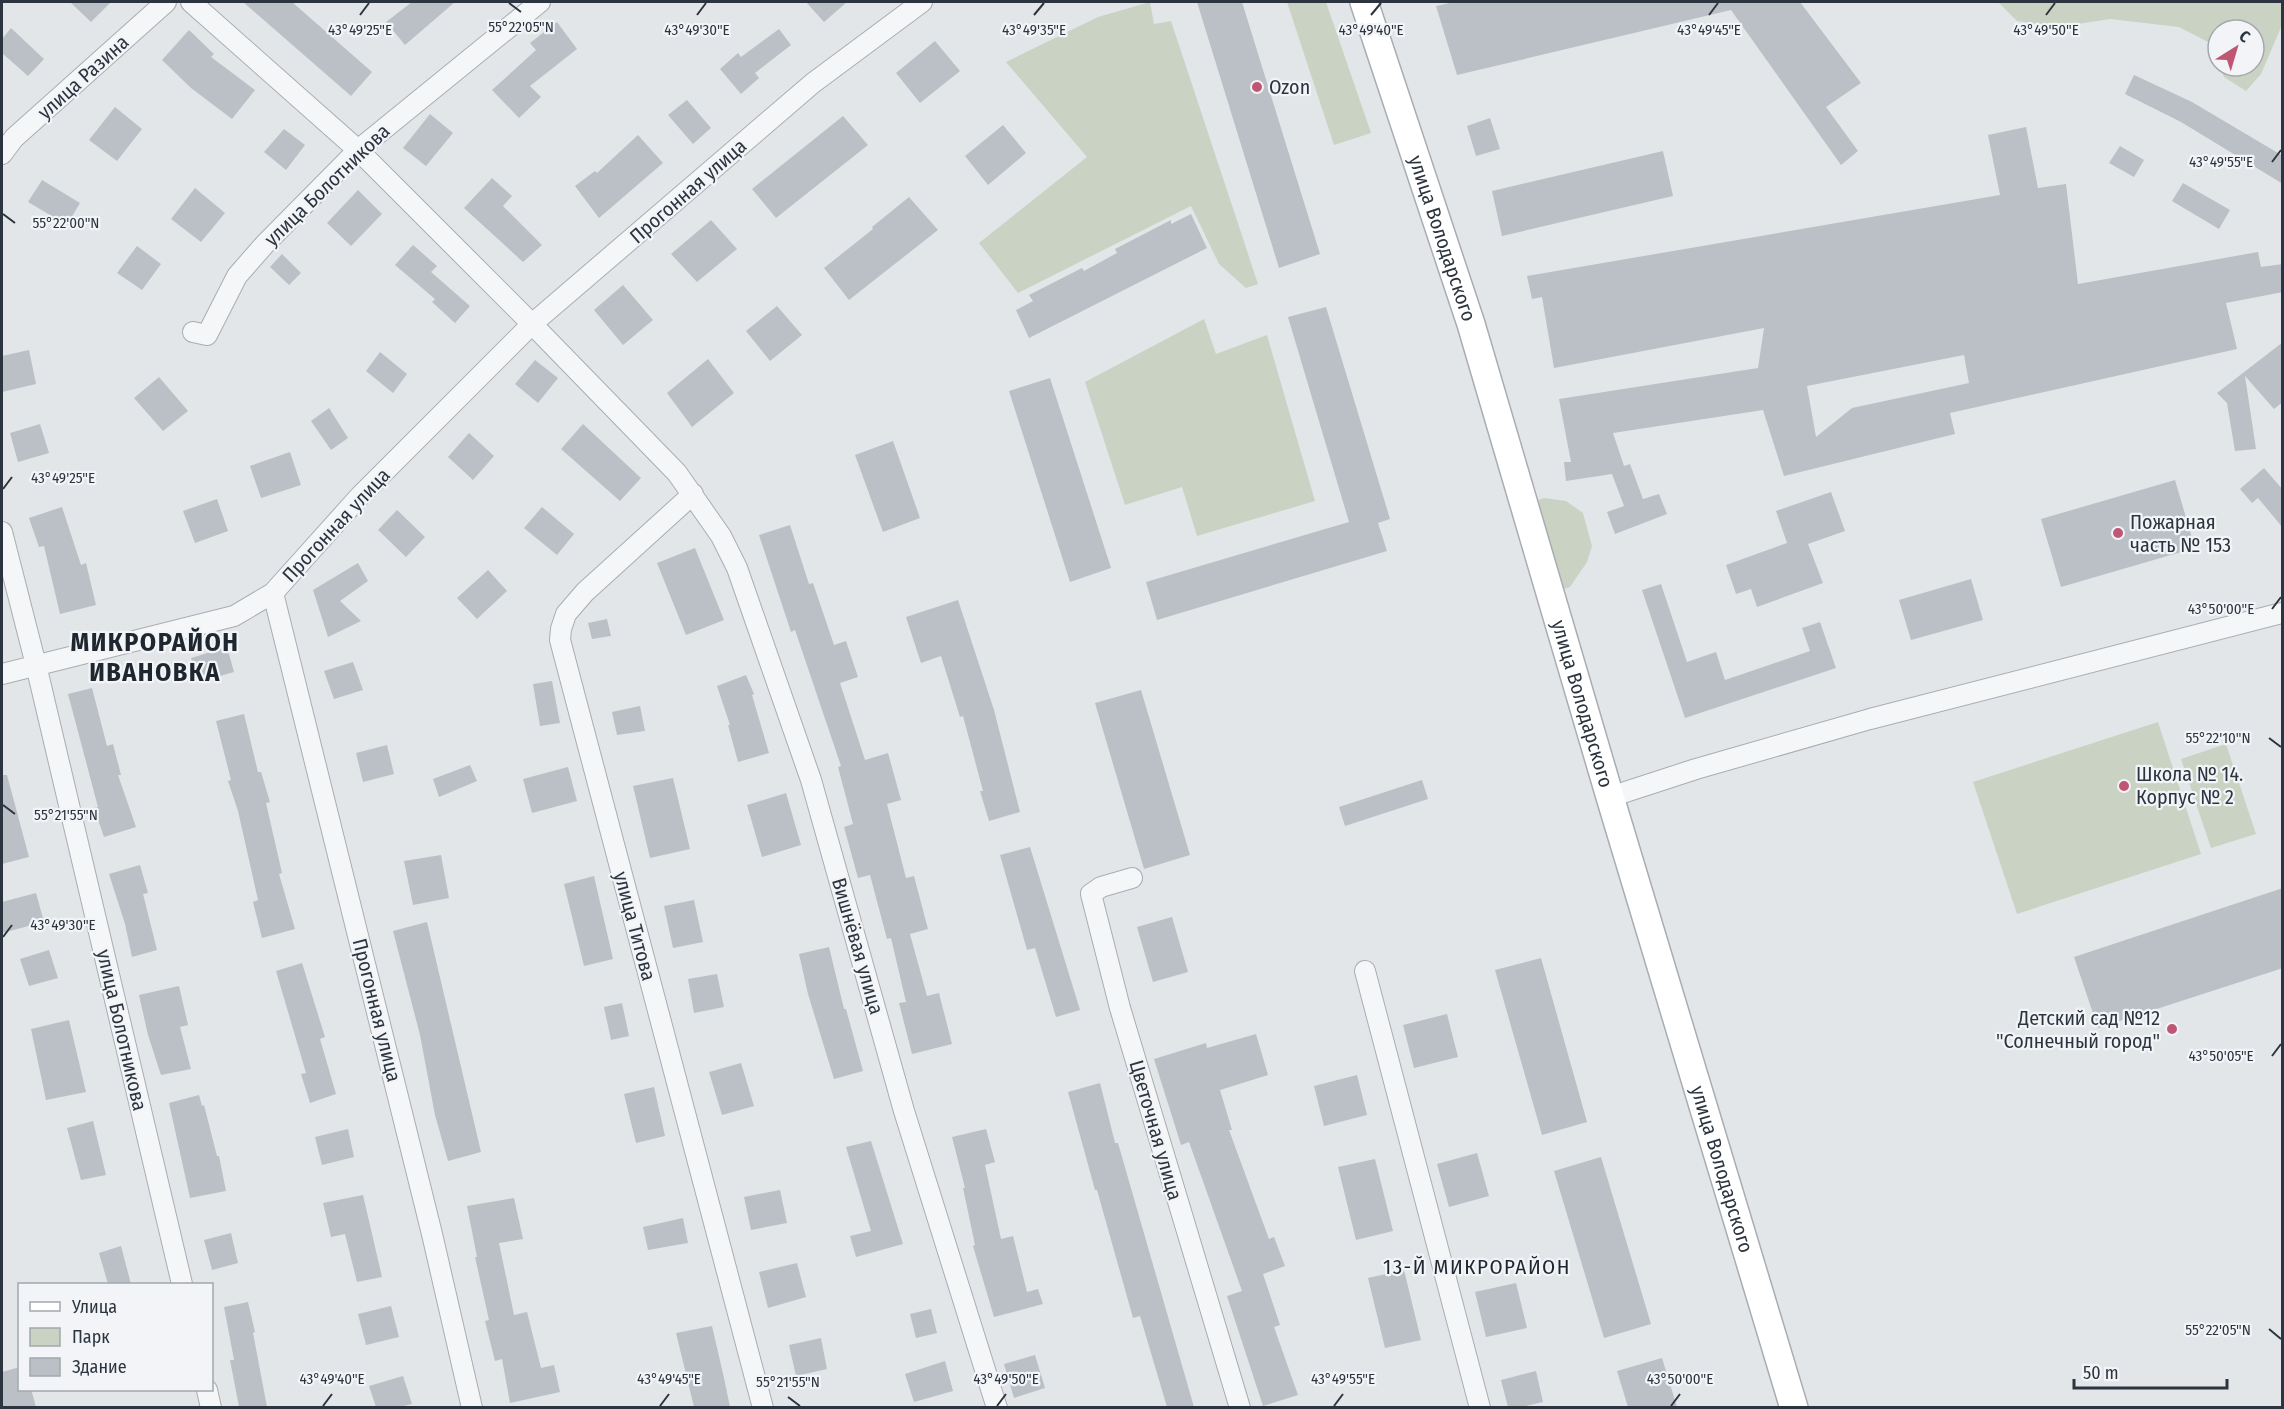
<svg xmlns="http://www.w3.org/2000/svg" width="2284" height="1409" font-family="'Fira Sans Condensed',sans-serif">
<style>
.green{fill:#cad2c4}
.building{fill:#bac0c5;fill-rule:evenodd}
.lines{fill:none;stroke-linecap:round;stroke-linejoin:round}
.street-casing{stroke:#a8adb3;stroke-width:22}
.secondary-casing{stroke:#a8adb3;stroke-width:30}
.street{stroke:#f5f6f8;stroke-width:20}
.secondary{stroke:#fff;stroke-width:27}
.ticks{fill:none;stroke:#2c353f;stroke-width:2}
.poi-dot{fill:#bf5674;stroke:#f2f4f7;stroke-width:2}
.labels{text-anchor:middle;stroke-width:4.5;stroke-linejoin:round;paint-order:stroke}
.street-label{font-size:20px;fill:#2c353f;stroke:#f2f4f7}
.poi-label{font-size:20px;fill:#2c353f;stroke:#f2f4f7;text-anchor:start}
.neighbourhood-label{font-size:21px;letter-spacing:1.5px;fill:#1e2730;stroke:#f2f4f7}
.district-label{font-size:26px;font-weight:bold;letter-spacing:1.5px;fill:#1e2730;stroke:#f2f4f7}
.ticks-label{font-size:15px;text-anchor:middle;fill:#2c353f;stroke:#f2f4f7;stroke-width:4.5;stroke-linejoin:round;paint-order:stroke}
</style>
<rect width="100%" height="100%" fill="#e2e6e9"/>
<path class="green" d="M1150 2 1154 24 1171 21 1258 284 1246 288 1219 264 1191 206 1018 293 979 243 1087 157 1006 62 1098 17Z
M1287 2H1326L1371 133 1334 145Z
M1998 2H2282V25L2261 74 2246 91 2224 77 2220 66H2254V30H2218V62L2210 43 2179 27 2110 19 2058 27 2017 21Z
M1204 319 1216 354 1267 335 1315 501 1197 536 1182 487 1125 505 1085 382Z
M1544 498 1566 501 1583 513 1592 546 1587 562 1570 587 1561 590 1533 502Z
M2158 722 2201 854 2017 914 1973 782Z
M2226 744 2256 834 2211 848 2181 759Z"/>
<path class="building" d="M70 2H111L91 22Z
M243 2H292L372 72 351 96Z
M412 2H455L405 45 386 22Z
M806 2H847L824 22Z
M1197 2H1242L1320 254 1279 268Z
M1454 2H1800L1861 83 1826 107 1858 151 1841 165 1731 10 1457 75 1436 6Z
M557 22 577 49 530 86 541 97 519 118 492 90 536 50 530 43Z
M11 28 44 59 28 76 2 53V39Z
M779 29 791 45 755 73 759 78 741 94 720 69 738 53 741 57Z
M189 30 214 54 211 57 255 90 232 119 191 88 162 60Z
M935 41 960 71 920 103 896 73Z
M2134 75 2192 102 2283 156V184L2181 122 2125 94Z
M687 100 711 128 693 144 668 115Z
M115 107 142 129 117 161 89 140Z
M430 114 453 133 426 166 403 148Z
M843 116 868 145 776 218 752 189Z
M1490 118 1500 149 1476 156 1467 126Z
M1003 125 1026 153 988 185 965 156Z
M2026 127 2038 188 2066 184 2078 284 2258 252 2261 267 2283 264V292L2226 303 2237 349 1950 413 1955 434 1784 476 1763 410 1613 433 1624 466 1630 464 1643 499 1659 494 1667 514 1615 534 1607 512 1624 506 1612 474 1566 481 1564 462H1571L1559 399 1758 368 1764 328 1554 368 1542 297 1532 299 1527 276 2000 195 1988 135ZM1964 355 1969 383 1852 408 1816 437 1807 386Z
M284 129 305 145 286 170 264 152Z
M638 135 663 163 599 218 575 186 595 171 597 173Z
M2120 146 2144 160 2134 177 2109 163Z
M1663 151 1673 196 1502 236 1492 191Z
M492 178 512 196 503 206 542 245 523 262 464 208Z
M42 180 80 203 67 225 28 202Z
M2183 183 2230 210 2219 229 2172 201Z
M195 188 225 213 201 242 171 219Z
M358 190 382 214 351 246 327 223Z
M909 197 938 230 849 300 824 268 873 229 872 227Z
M1191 214 1207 248 1029 338 1016 310 1033 301 1029 295 1082 268 1084 271 1117 253 1115 249 1171 220V224Z
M711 220 737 249 697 282 671 254Z
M413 245 437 266 431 272 470 306 455 323 432 302 435 299 395 265Z
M137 246 161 264 142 290 117 273Z
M282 254 301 273 289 285 270 267Z
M623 285 653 320 623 345 594 310Z
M777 306 802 335 770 361 746 331Z
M1326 307 1390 519 1378 523 1387 551 1157 620 1146 582 1349 522 1288 317Z
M2283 342V402L2274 409 2245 376 2256 449 2235 451 2227 403 2217 393Z
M29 350 36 384 2 392V356Z
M380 352 407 374 393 393 366 371Z
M708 359 734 393 692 427 667 393Z
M535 360 558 378 538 403 515 384Z
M159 377 188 411 163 431 134 398Z
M1050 378 1111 568 1070 582 1009 391Z
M329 408 348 438 331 450 311 421Z
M40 424 49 453 18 462 10 433Z
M583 424 641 478 620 501 561 449Z
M469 433 494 456 473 480 448 457Z
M893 441 920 518 883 532 855 455Z
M290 452 301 485 261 498 250 466Z
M2264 468 2283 490V528L2258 498 2252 503 2240 489Z
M2175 480 2195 548 2061 587 2041 519Z
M1831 492 1845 531 1808 544 1823 583 1757 607 1751 589 1736 594 1726 565 1787 543 1776 511Z
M217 499 228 531 195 543 183 511Z
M62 507 81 565 86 563 96 605 60 614 44 546 39 547 29 518Z
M542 507 574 534 557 555 524 528Z
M397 510 425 537 406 557 378 530Z
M790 525 809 584 813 583 834 645 846 641 858 677 840 683 865 760 888 753 901 800 887 804 906 878 914 876 928 929 910 934 927 996 939 993 952 1044 912 1054 899 1003 906 1002 891 938 887 939 870 875 858 878 844 827 853 824 838 767 841 766 795 630 791 632 759 535Z
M695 548 724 620 686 635 657 563Z
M358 563 368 581 340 601 361 621 328 637 313 590Z
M488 570 507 591 477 619 457 598Z
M1971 579 1983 620 1911 640 1899 600Z
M1661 584 1687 662 1716 652 1725 680 1810 651 1802 628 1820 622 1836 668 1685 718 1642 590Z
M958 600 994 710 1020 812 989 821 980 791H983L963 716 960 717 941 656 921 663 906 617Z
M607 619 611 636 592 639 588 623Z
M227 647 234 672 199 682 191 658Z
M353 662 363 690 334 699 324 671Z
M746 675 754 694 752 695 769 753 738 762 728 725H730L717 686Z
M552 681 560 723 540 726 533 684Z
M92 688 107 746 113 744 121 775H118L136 827 104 837 94 808 98 807 68 694Z
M1141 690 1190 855 1144 869 1095 703Z
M640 706 645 731 617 735 612 712Z
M244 714 258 772H261L270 802 266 803 282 873 279 874 295 929 262 938 253 902 258 900 238 811 228 781 231 780 216 721Z
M387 745 394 774 363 782 356 753Z
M470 765 477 781 439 797 433 779Z
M568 767 577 801 532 813 523 779Z
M2 775H7L29 857 2 864Z
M673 778 690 849 650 858 633 786Z
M1422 780 1428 799 1345 826 1339 807Z
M786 793 801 845 762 857 747 805Z
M1030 847 1080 1010 1056 1017 1035 948 1027 950 1000 855Z
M441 855 449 898 413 905 404 861Z
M140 865 148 893 143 894 157 950 132 957 125 924 109 874Z
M594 876 613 959 584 966 564 884Z
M2283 888V968L2098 1028 2074 957Z
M36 893 44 922 2 933V902Z
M694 900 703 942 673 948 664 906Z
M1172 917 1188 972 1153 982 1137 927Z
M427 922 481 1152 448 1161 435 1115 420 1035 393 931Z
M829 947 844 1009H846L863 1071 834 1079 808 994 799 954Z
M49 950 58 978 29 986 20 959Z
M1541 958 1587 1122 1542 1135 1495 970Z
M302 963 325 1037 320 1039 336 1094 310 1103 301 1074 306 1073 276 971Z
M717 974 724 1007 694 1013 688 979Z
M179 986 188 1025 180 1027 191 1069 161 1075 148 1035 139 995Z
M622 1003 629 1036 611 1040 604 1007Z
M1447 1014 1458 1057 1414 1068 1403 1025Z
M69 1020 86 1092 46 1100 31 1029Z
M1256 1034 1268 1075 1220 1090 1232 1130H1229L1269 1239 1274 1237 1285 1266 1263 1274 1280 1325 1274 1327 1298 1395 1263 1406 1227 1296 1242 1291 1189 1142 1181 1145 1154 1059 1206 1043 1207 1048Z
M741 1063 754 1106 722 1115 709 1072Z
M1357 1075 1367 1115 1324 1126 1314 1086Z
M1100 1083 1115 1143H1118L1194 1407H1167L1140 1316 1133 1318 1097 1190H1095L1068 1092Z
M654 1087 665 1136 636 1143 624 1094Z
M199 1095 202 1106 204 1105 217 1156H219L226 1191 190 1198 169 1103Z
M93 1121 106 1175 81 1180 67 1128Z
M348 1129 354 1157 322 1165 315 1137Z
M986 1129 995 1162 985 1165 1001 1239 1013 1236 1027 1292 1038 1289 1043 1304 994 1317 973 1246 975 1245 963 1188H965L952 1137Z
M871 1141 903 1244 856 1257 850 1236 871 1231 846 1147Z
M1477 1153 1489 1196 1449 1207 1437 1164Z
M1601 1157 1651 1324 1604 1338 1554 1171Z
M1375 1159 1393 1231 1356 1240 1338 1167Z
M780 1190 787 1223 751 1230 744 1197Z
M363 1195 382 1277 357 1282 345 1234 331 1237 323 1203Z
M514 1198 523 1239 499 1243 514 1315 527 1312 541 1368 554 1365 560 1392 510 1403 502 1359 495 1361 485 1321 489 1320 475 1257H477L467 1206Z
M683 1218 688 1243 648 1250 643 1227Z
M231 1233 238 1263 212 1270 204 1240Z
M121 1246 131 1284H108L99 1253Z
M797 1263 806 1297 768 1308 759 1272Z
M1404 1270 1421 1340 1385 1348 1368 1278Z
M1516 1283 1527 1328 1486 1337 1475 1292Z
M248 1302 255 1332 253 1333 267 1407H239L230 1360H234L224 1307Z
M391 1306 399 1337 366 1345 358 1314Z
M931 1309 937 1333 916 1338 910 1314Z
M712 1326 724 1378 730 1407H694L676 1333Z
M821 1338 827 1369 796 1376 789 1345Z
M1035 1355 1045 1388 1014 1398 1004 1364Z
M1662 1358 1677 1407H1628L1617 1371Z
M945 1361 953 1391 914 1402 905 1374Z
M20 1367V1389H31L36 1407H2V1372Z
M1536 1371 1543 1402 1522 1407H1508L1501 1380Z
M403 1376 412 1404 399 1407H376L369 1386Z"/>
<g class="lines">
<g class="street-casing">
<path id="street" d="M191 2 358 150 532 324 677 473 721 536 737 568 811 780 904 1111 997 1408
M2 154 14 138 166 2
M193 332 207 335 237 276 265 244 358 150 540 2
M693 494 585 592 566 614 561 629 560 640 763 1408
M2 532 36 665 182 1284
M2 674 234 616 273 593
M1610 797 1696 769 1870 719 2282 613
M1132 878 1101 887 1091 894 1120 1008 1240 1408
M1365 971 1480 1408
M207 1390 211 1408
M472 1408 432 1234 273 593 360 496 532 324 813 83 922 2"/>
</g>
<g class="secondary-casing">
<g id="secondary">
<path id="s1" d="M1364 2 1471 324 1610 797 1794 1408"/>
</g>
</g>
<use href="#street" class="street"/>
<use href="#secondary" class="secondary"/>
</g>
<path class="ticks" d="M509 3 521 12M360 15 369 3M697 15 706 3M1034 15 1044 3M1371 15 1381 3M1709 15 1718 3M2046 15 2055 3M2272 162 2281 150M3 214 15 223M3 489 12 477M2272 609 2281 597M2269 738 2281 747M3 805 15 814M3 937 12 925M2272 1056 2281 1044M2269 1329 2281 1339M788 1397 800 1406M323 1406 332 1394M660 1406 669 1394M997 1406 1006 1394M1334 1406 1343 1394M1671 1406 1680 1394"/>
<g class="poi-dot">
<circle cx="1257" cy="87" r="6"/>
<circle cx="2118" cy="533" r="6"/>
<circle cx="2124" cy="786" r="6"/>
<circle cx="2172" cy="1029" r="6"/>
</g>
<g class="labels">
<g class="street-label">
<text transform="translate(83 77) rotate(-42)" y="7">улица Разина</text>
<text transform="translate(327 185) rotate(-44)" y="7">улица Болотникова</text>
<text transform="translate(688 191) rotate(-41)" y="7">Прогонная улица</text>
<text dy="7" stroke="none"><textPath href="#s1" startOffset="249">улица Володарского</textPath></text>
<text transform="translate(336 525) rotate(-47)" y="7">Прогонная улица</text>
<text dy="7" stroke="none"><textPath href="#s1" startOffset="735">улица Володарского</textPath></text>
<text transform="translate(635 926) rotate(75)" y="7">улица Титова</text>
<text transform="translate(858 946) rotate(74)" y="7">Вишнёвая улица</text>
<text transform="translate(377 1010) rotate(76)" y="7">Прогонная улица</text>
<text transform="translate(122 1030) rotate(77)" y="7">улица Болотникова</text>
<text transform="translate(1156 1130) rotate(74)" y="7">Цветочная улица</text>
<text dy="7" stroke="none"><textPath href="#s1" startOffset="1221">улица Володарского</textPath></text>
</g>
<g class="poi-label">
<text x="1269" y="94">Ozon</text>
<text x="2130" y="529">Пожарная<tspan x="2130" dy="23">часть № 153</tspan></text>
<text x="2136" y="781">Школа № 14.<tspan x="2136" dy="23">Корпус № 2</tspan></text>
<text x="2160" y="1025" text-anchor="end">Детский сад №12<tspan x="2160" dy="23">"Солнечный город"</tspan></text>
</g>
<g class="neighbourhood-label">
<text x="1477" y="1274">13-Й МИКРОРАЙОН</text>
</g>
<g class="district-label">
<text x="155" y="651">МИКРОРАЙОН<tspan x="155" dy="30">ИВАНОВКА</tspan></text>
</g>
</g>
<g class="ticks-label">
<text x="521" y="32">55°22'05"N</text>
<text x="360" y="35">43°49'25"E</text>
<text x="697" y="35">43°49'30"E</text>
<text x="1034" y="35">43°49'35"E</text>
<text x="1371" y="35">43°49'40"E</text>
<text x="1709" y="35">43°49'45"E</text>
<text x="2046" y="35">43°49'50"E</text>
<text x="2221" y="167">43°49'55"E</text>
<text x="66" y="228">55°22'00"N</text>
<text x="63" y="483">43°49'25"E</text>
<text x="2221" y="614">43°50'00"E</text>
<text x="2218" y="743">55°22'10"N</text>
<text x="66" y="820">55°21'55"N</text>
<text x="63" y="930">43°49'30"E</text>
<text x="2221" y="1061">43°50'05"E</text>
<text x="2218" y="1335">55°22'05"N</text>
<text x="332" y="1384">43°49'40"E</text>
<text x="669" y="1384">43°49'45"E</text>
<text x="1006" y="1384">43°49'50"E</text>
<text x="1343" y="1384">43°49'55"E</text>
<text x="1680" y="1384">43°50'00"E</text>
<text x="788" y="1387">55°21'55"N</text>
</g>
<rect width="2284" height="1409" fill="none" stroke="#2c353f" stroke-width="6"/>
<rect x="18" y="1283" width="195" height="108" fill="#f2f4f7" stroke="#a3a8ad" stroke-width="1.5"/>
<rect x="30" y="1302" width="30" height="9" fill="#ffffff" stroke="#a3a8ad" stroke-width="1.5"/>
<text x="72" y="1313" font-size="18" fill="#2c353f">Улица</text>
<rect x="30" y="1328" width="30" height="18" fill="#cad2c4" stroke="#a3a8ad" stroke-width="1.5"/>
<text x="72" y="1343" font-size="18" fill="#2c353f">Парк</text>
<rect x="30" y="1358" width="30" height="18" fill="#bac0c5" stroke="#a3a8ad" stroke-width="1.5"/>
<text x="72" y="1373" font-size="18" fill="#2c353f">Здание</text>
<g transform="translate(2236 48) rotate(37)"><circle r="28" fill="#f2f4f7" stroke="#a3a8ad" stroke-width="1.5"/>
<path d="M0-4.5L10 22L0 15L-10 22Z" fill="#bf5674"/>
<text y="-9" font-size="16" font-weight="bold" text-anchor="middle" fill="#2c353f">С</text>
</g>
<path d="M2074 1379v9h153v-9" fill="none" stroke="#2c353f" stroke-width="3"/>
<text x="2083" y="1379" font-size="18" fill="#2c353f" stroke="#f2f4f7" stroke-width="4.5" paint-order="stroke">50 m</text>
</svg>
